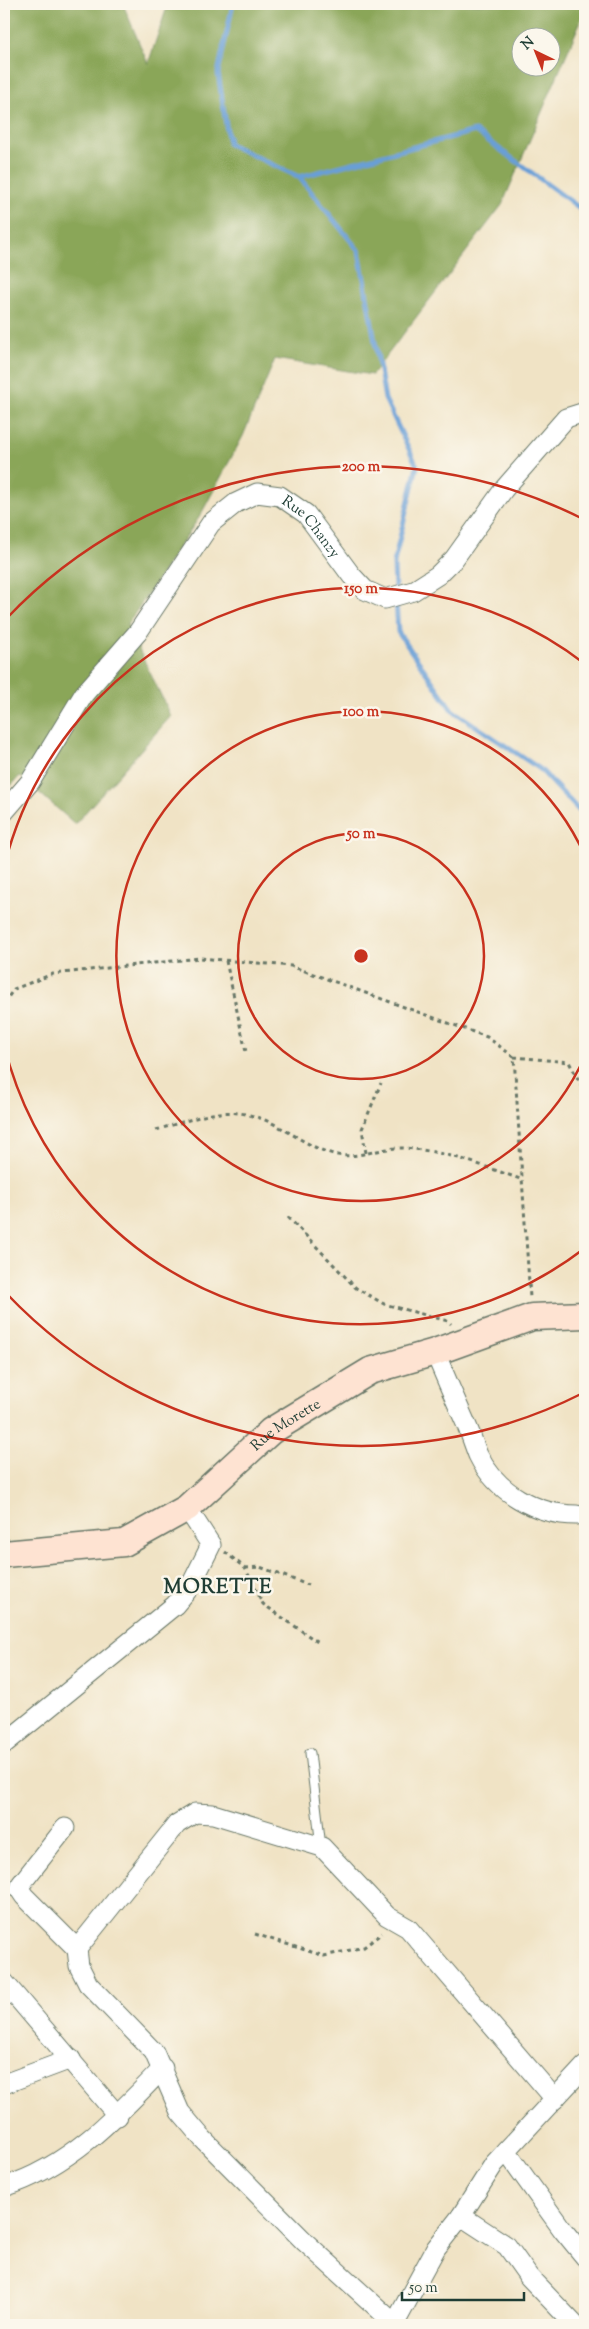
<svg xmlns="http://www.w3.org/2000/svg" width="589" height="2329" font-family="'Sorts Mill Goudy',serif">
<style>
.forest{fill:#8aa659;stroke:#547246;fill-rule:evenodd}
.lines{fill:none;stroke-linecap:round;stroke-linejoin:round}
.stream{stroke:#699fd6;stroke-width:5}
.lane-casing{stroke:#687767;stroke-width:11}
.street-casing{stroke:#687767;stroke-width:21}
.secondary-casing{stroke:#687767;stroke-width:29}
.path{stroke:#687767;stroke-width:3;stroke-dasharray:4 4;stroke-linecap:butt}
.lane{stroke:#fff;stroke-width:9}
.street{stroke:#fff;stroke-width:19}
.secondary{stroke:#fee3d2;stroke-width:26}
.ring{fill:none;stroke:#c8321e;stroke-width:2.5}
.labels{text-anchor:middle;stroke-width:5;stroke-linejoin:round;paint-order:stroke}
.street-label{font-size:15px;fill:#1f3d34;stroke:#fbf7ec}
.district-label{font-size:20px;font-weight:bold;letter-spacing:1px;fill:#1f3d34;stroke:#fbf7ec}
.centre{fill:#c8321e;stroke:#fbf7ec;stroke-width:2.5}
.ring-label{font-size:15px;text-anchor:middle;font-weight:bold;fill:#c8321e;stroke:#fbf7ec;stroke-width:5;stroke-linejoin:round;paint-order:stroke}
</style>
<rect width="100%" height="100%" fill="#fbf7ec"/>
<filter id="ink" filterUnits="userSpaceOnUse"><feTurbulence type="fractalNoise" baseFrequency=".02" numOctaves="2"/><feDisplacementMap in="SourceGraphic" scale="10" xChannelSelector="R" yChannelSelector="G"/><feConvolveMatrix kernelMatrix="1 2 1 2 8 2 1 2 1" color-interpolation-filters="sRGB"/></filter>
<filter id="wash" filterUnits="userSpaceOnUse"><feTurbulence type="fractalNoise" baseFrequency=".0096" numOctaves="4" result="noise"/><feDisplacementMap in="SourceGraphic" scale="20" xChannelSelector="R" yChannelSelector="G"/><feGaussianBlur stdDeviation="1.12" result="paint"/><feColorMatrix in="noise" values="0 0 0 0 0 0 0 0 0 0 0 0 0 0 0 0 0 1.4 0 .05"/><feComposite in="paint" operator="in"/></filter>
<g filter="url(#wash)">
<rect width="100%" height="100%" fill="#f0e3c5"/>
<path class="forest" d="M4 4H123L148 64 168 4H585V11L502 205 372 375 275 359 243 436 200 516 127 625 171 716 75 824 20 776 4 793ZM522 38H552V68H522Z"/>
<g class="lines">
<path class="stream" d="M233 4 218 73 229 144 299 177 359 251 385 399 417 466 394 562 395 592
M299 177 475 131 585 212
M396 601 398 632 452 710 540 769 585 817"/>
</g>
</g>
<g filter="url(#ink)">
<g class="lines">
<g class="lane-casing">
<path id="lane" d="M310 1753 321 1847"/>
</g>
<g class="street-casing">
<g id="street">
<path id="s1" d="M4 812 30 782 84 694 138 632 211 523 236 503 257 493 280 496 306 514 351 575 365 590 385 599 413 591 438 575 454 559 504 489 566 418 585 412"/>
<path d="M435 1352C445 1377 456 1401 467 1426 471 1435 474 1445 478 1455 496 1492 536 1515 577 1515"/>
<path d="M4 1744 175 1605 190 1587 211 1545 187 1508"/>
<path d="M65 1828 21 1884 20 1890 24 1896 77 1949"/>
<path d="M4 1982 118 2116"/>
<path d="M4 2084 71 2059"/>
<path d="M506 2151 562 2229 585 2257"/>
<path d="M4 2187C69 2167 117 2116 163 2068"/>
<path d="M461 2216 507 2246 529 2277 575 2325"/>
<path d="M395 2324 305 2242 202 2138 180 2112 154 2052 88 1984 79 1966 77 1949 177 1824 195 1813 213 1814 322 1847 387 1916 408 1928 555 2099"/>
<path d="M394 2325 436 2248 461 2216 494 2164 585 2066"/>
</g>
</g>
<g class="secondary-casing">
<g id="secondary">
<path id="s2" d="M4 1554 124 1543 187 1508 271 1431 370 1371 435 1352 532 1317 585 1315"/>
</g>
</g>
<path class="path" d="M226 961 246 1052
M4 1003 14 989 53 974 200 958 291 966 487 1037 514 1057 530 1298
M514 1057 569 1062 585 1092
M156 1130C208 1115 232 1100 283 1129 301 1139 317 1151 338 1155 359 1159 381 1147 402 1148 444 1150 483 1166 523 1180
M366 1153 362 1129 381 1083
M288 1217 356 1288 384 1304 448 1321 451 1324
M225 1552 245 1568 263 1604 319 1643
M245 1568 260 1567 308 1585
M255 1934 324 1956 364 1947 382 1933"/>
<use href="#lane" class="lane"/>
<use href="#street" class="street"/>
<use href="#secondary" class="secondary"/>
</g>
</g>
<g class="ring">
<circle cx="361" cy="956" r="123"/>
<path d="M585 1056A245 245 0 1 1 585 856"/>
<path d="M585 1248A368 368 0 0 1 4 1045M4 867A368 368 0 0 1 585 664"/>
<path d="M583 1393A490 490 0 0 1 6 1293M6 619A490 490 0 0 1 583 519"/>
</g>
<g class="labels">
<g class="street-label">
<text dy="5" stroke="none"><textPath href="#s1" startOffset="479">Rue Chanzy</textPath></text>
<text dy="5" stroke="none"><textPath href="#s2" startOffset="322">Rue Morette</textPath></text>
</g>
<g class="district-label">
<text x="218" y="1593">MORETTE</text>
</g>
</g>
<circle cx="361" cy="956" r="8" class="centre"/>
<g class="ring-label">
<text x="361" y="471">200 m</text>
<text x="361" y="593">150 m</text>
<text x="361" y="716">100 m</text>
<text x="361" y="838">50 m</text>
</g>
<rect width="589" height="2329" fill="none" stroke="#fbf7ec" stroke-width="20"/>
<g transform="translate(536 52) rotate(317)"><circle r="24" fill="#fbf7ec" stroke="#a3ada2"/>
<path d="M0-4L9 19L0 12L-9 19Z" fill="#c8321e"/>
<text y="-8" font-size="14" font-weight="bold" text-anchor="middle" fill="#1f3d34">N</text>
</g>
<path d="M402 2292v8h122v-8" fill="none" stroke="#1f3d34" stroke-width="2.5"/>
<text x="409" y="2292" font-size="15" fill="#1f3d34" stroke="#fbf7ec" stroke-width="4" paint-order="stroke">50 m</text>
</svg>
